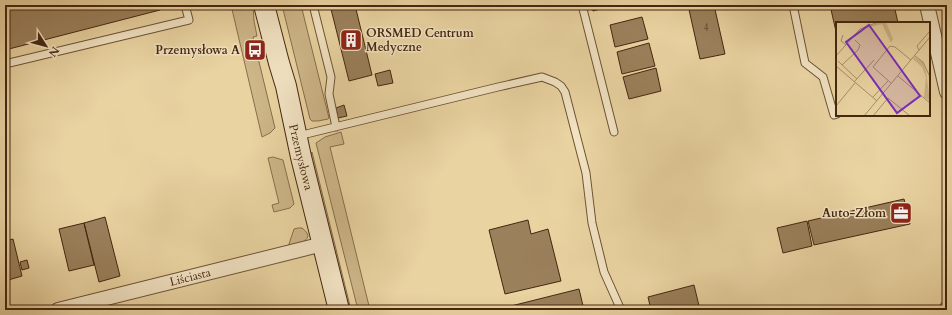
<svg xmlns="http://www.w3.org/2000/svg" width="952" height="315" font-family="Cardo,serif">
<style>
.green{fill:#cdb688;stroke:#886e4c}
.building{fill:#9a805b;stroke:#44270f}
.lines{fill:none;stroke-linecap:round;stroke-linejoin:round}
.lane-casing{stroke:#6d5234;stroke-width:9}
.street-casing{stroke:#6d5234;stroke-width:16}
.secondary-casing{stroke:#44270f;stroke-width:22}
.lane{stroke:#f1e2c2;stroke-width:7}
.street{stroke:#f1e2c2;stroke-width:14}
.secondary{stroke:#f1e2c2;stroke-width:20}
.labels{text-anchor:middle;stroke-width:3;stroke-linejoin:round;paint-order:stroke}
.number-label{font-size:10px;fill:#5a3d22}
.poi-label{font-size:12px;font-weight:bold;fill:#44270f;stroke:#f1e2c2;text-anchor:end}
.street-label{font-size:12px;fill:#44270f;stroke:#f1e2c2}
.inset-road{fill:none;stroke:#a78e67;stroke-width:1}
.view{fill:#7b2cbf;fill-opacity:0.15;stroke:#7b2cbf;stroke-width:2}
.inset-edge{fill:none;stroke:#44270f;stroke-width:2}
</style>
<rect width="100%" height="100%" fill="#e9d3a1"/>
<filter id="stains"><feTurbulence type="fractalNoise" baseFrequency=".005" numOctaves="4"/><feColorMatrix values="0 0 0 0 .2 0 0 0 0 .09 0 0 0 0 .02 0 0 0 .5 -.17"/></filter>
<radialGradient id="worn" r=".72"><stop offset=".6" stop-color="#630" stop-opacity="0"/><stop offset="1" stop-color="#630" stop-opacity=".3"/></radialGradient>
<path class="green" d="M231 5H253L254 21 257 36 253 37 275 128 270 133 262 137Z
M282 5H301L329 118 328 119 318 121H312L310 119Z
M341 132 344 144 330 147 370 310H358L316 143 325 137Z
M312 152 351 310H347L310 164 311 153Z
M273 157 283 160 294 204 290 208 274 212 272 205 279 203 268 158Z
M298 228H302C318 240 297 244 288 247L294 229Z"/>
<path class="building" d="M5 5H159L160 10 5 50Z
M330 5H355L372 75 349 81Z
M591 5H607V7L593 11Z
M688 5H714L725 54 700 59Z
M830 5H894L898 23H837V36Z
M942 5H947V26Z
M642 17 648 39 615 47 610 25Z
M649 43 655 66 622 74 617 52Z
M656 68 661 91 629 99 623 77Z
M390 70 393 83 378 86 375 74Z
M344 105 347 116 338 118 336 108Z
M904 199 910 224 814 245 808 221Z
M105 217 120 276 99 282 84 223Z
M528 220 531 234 548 229 561 281 505 294 489 230Z
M807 221 812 246 783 253 777 228Z
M84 223 94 265 69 271 59 229Z
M13 239 22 276 5 281V241Z
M27 260 29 268 22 270 20 262Z
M694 285 700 310H651L648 297Z
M579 289 584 310H508L507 307Z"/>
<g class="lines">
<g class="lane-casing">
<path id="lane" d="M313 5 331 77 329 94 336 127
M582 5 614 132
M793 5 805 63 823 77 834 115 837 114
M5 64 189 20 185 5
M298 136 498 87 542 77 555 82 561 86 565 92 586 173 592 223 604 272 621 310"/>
</g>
<g class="street-casing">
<path id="street" d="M927 5 947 92
M58 310 323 244
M946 310 947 308"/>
</g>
<g class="secondary-casing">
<path id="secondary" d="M264 5 279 63 286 86 301 157 339 310"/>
</g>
<use href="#lane" class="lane"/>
<use href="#street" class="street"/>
<use href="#secondary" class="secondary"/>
</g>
<defs>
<g id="building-square" transform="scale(1.15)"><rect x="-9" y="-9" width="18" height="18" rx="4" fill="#8f2418" stroke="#f1e2c2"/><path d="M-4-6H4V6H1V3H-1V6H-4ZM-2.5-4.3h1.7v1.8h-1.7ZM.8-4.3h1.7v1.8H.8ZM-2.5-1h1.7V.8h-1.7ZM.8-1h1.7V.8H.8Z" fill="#fff"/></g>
<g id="bus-square" transform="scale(1.15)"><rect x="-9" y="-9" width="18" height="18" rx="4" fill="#8f2418" stroke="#f1e2c2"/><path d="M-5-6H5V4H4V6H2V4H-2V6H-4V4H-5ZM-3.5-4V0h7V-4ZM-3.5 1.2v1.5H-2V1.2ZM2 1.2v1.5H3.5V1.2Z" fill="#fff"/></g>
<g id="office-square" transform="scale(1.15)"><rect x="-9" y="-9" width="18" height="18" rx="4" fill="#8f2418" stroke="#f1e2c2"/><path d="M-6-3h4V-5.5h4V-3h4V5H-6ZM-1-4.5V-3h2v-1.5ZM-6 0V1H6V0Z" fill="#fff"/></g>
</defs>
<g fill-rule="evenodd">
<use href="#building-square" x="351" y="40"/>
<use href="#bus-square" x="255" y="50"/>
<use href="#office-square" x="901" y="213"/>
</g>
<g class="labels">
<g class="number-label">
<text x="706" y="31">4</text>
</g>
<g class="poi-label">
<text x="366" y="37" text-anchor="start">ORSMED Centrum<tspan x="366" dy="14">Medyczne</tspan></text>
<text x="240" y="54">Przemysłowa A</text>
<text x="886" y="217">Auto-Złom</text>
</g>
<g class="street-label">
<text transform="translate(301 157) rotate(76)" y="4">Przemysłowa</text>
<text transform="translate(190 277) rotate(-14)" y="4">Liściasta</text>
</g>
</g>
<g transform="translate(836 22)">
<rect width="94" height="94" fill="#e9d3a1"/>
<path d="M42 0H50L57 17 55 21 46 2 27 7ZM78 35 87 40 90 49 94 79 88 75 90 55 86 45 77 37Z" fill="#cdb688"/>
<path class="inset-road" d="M7 13 5 19 10 23M83 28 81 24 94 9M0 34 24 7 42 0M79 34 87 40 94 55M2 39 21 57M6 43 22 28 24 23 19 18M0 44 41 79M62 54 94 81M18 60 38 38M55 61 37 45 54 24 59 25 75 38M37 75 52 59M0 84 19 61M28 94 94 15M37 94 52 76 74 94"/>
<path class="view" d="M33 3 84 74 61 91 10 20Z"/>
<rect width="94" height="94" class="inset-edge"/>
</g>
<rect width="952" height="315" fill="none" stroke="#e9d3a1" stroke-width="20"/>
<rect x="6" y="6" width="940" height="303" fill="none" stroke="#44270f" stroke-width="2"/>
<rect x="10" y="10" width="932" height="295" fill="none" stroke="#44270f"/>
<g transform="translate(46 46) rotate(126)" stroke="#f1e2c2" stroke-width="3" paint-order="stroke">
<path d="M0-3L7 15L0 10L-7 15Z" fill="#44270f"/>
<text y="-6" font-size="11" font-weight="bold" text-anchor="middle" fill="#44270f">N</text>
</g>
<rect width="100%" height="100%" filter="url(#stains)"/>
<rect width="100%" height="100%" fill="url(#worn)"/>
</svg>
